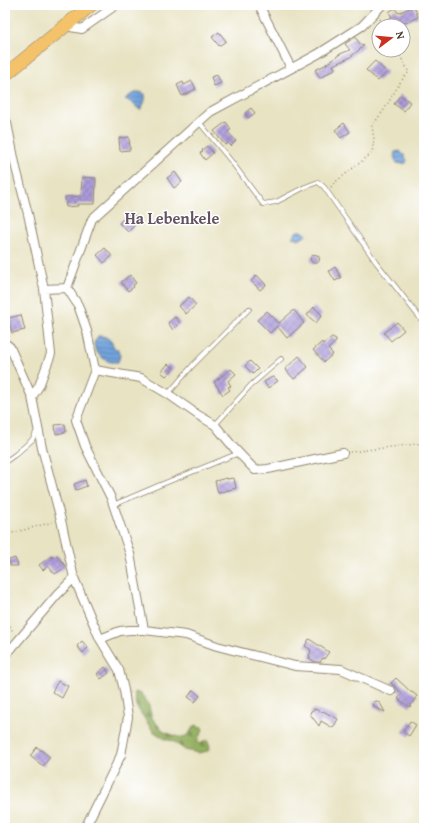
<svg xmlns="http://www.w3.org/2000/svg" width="429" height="833" font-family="'Gentium Book Plus',serif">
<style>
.forest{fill:url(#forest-firs);stroke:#686d40}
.water{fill:url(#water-rules);stroke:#56667d}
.building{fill:url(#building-cross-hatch)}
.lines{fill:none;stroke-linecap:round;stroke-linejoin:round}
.lane-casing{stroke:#928670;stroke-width:5.5}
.street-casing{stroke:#928670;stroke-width:10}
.primary-casing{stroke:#928670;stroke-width:14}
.path{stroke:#928670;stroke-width:1.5;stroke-dasharray:1 3;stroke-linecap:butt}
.lane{stroke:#fff;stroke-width:4}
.street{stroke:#fff;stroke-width:8}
.primary{stroke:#f3c26a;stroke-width:13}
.labels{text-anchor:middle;stroke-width:3;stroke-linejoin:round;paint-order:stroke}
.quarter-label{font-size:16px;font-weight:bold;fill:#635260;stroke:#fff}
</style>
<defs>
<pattern id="forest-firs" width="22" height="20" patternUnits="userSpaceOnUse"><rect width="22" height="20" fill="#94b062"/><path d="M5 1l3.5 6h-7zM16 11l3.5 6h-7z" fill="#7a8f50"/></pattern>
<pattern id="water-rules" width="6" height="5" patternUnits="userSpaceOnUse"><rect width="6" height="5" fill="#72a3dc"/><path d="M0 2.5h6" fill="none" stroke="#5f85b2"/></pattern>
<pattern id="building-cross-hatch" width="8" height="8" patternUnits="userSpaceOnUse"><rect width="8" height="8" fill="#ac9bdb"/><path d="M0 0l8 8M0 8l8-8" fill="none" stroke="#8d7fb1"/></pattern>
</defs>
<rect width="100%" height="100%" fill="#fff"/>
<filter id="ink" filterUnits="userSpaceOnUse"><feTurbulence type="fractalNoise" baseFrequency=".025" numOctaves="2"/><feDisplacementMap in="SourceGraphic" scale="8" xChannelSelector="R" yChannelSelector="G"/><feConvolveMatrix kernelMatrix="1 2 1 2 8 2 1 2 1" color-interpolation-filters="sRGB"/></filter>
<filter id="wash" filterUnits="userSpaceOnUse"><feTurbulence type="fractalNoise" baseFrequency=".012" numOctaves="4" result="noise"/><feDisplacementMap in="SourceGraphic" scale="16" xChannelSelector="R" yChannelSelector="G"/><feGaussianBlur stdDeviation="0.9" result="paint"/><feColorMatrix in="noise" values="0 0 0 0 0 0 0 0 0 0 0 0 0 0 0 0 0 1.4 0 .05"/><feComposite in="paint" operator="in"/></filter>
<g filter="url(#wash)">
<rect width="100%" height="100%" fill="#e8e3c3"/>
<path class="forest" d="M134 692 141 694 148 703 152 718 164 732 182 738 189 734 193 727 197 725 199 728 201 726 203 729 201 735 198 736 199 739 197 742 201 744 203 741H208L210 747 208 751 198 753 185 750 173 741 165 739 153 731 136 706Z"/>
<path class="water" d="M140 92 145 94C146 101 144 104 140 110 134 105 132 102 125 99L132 94Z
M400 151 404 155 407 160 406 163 402 164 397 163C395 159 393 157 395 152Z
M297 231C302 231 303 231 306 235L304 237 300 239 292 237Z
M98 336C106 335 112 340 114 348L118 349 120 356 118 362C116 362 113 362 111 362 105 361 94 352 94 345 94 342 96 339 98 336Z"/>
<g id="blocks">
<path class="building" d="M414 6 418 17 397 26H393L390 18 392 17 389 12 395 8 398 13Z
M219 32 226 41 219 46 212 37Z
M355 37 361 45 363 44 364 46 349 58 333 65 335 69 320 78 315 70 327 64H326L339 55H338L350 50 345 44Z
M375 61 387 72 378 81 366 70Z
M217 75 221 83 214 86 211 77Z
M192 81 196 89 182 96 177 85 183 82 184 85Z
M400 95 410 102 404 111 394 104Z
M251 108 255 113 248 118 245 113Z
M226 122 231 129 228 132 236 141 231 146 228 143 225 145 214 131Z
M344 123 350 132 341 138 335 130Z
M129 137 130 150 120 151 119 138Z
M207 146 213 153 205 160 200 153 203 151 202 150Z
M175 172 182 182 174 188 167 178Z
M82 177 96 178 95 204H77L78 206 66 207 65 197 81 196Z
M131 212 139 221 128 232 119 223Z
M105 248 112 256 104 263 97 255Z
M310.5 259a4.5 4.5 0 1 1 9 0a4.5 4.5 0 1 1-9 0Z
M335 267 341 278 335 281 329 271Z
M130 275 136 283 133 285 134 287 128 291 121 282Z
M257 275 266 285 260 290 251 281Z
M189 297 196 305 186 314 179 306Z
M314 307 322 315 316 323 307 315Z
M294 310 304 323 287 338 277 326 270 333 257 320 267 311 279 323Z
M21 315 25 330 12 333 8 318Z
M175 317 180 323 173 330 168 323Z
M397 322 404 330 391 341 384 333Z
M332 337 336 339V342L328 349 333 354 324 362 313 350 322 342 323 344Z
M299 356 308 367 294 379 285 369Z
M250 361 258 369 253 374 245 366Z
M168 364 174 368 166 376 161 372Z
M231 369 236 374 228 381 231 386 228 387 230 390 223 395 214 382Z
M272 377H274L278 381 268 388 264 382Z
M65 424 66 432 56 434 55 425Z
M227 478V479L234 478 236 488 218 493 215 481Z
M85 480 87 486 76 490 74 484Z
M57 555 66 567 55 574 48 566 43 570 39 565 51 556 53 558Z
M15 558 18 566H10L9 560Z
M309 639 329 652 324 659 323 658 320 662H315L309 658 310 656 309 655 311 652 310 651 311 650 305 646Z
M82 641 88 648 83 653 77 646Z
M105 667 109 673 101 679 97 674Z
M396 678 412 693V692L417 696 410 707 398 699 402 693 391 683Z
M58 681 68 686 62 698 52 692Z
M193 690 200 696 195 702 188 697Z
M377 701 380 703 385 712 374 707 373 702Z
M315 709 322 712 323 711 338 719 333 728 321 721 319 726 310 714 311 711Z
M410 721 416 725 409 736 403 732Z
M37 747 50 757 43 766 30 756Z"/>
</g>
</g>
<g filter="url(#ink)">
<use href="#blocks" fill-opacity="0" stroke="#928670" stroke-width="1"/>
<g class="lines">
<g class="lane-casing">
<path id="lane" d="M199 122 231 161 263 204 276 202 305 187 318 182 324 187 376 262 424 323
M168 394 193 365 249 309
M215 425 251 385 281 359
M5 462 16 454 32 440 38 429
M113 505 160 485 239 453"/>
</g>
<g class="street-casing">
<path id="street" d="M259 5 291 68
M65 26 82 29 116 5
M5 119 7 123 16 168 28 214 44 289 51 354 39 386 32 397 42 448 61 520 74 578 100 639 119 670 124 690 128 717 121 755 85 828
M67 288 78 305 87 331 95 370 76 420 85 446 111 498 130 554 144 630
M44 289 67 288 92 219 210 112 318 54 362 26 382 5
M5 343 10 347 32 397
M95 370 141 378 168 394 198 415 215 425 234 448 255 470 268 469 343 453
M100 639 120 631 130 630H144L186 635 217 646 295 666 341 669 391 691
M5 656 57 595 74 578"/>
</g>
<g class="primary-casing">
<path id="primary" d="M5 75 91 5"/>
</g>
<path class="path" d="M380 19 384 26
M331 187 333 184 372 153 374 139 372 126 384 110 401 81 409 72 397 50
M350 452 424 443
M5 535 53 522
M5 615 13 632"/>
<use href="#lane" class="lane"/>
<use href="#street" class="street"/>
<use href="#primary" class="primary"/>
</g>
</g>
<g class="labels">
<g class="quarter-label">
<text x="172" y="224">Ha Lebenkele</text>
</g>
</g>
<rect width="429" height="833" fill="none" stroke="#fff" stroke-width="20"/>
<g transform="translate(391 38) rotate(74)"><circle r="19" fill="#ffffff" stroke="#b1aaa5"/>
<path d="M0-3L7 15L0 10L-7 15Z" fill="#c8321e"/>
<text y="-6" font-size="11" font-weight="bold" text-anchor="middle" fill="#3b2a1e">N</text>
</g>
</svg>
